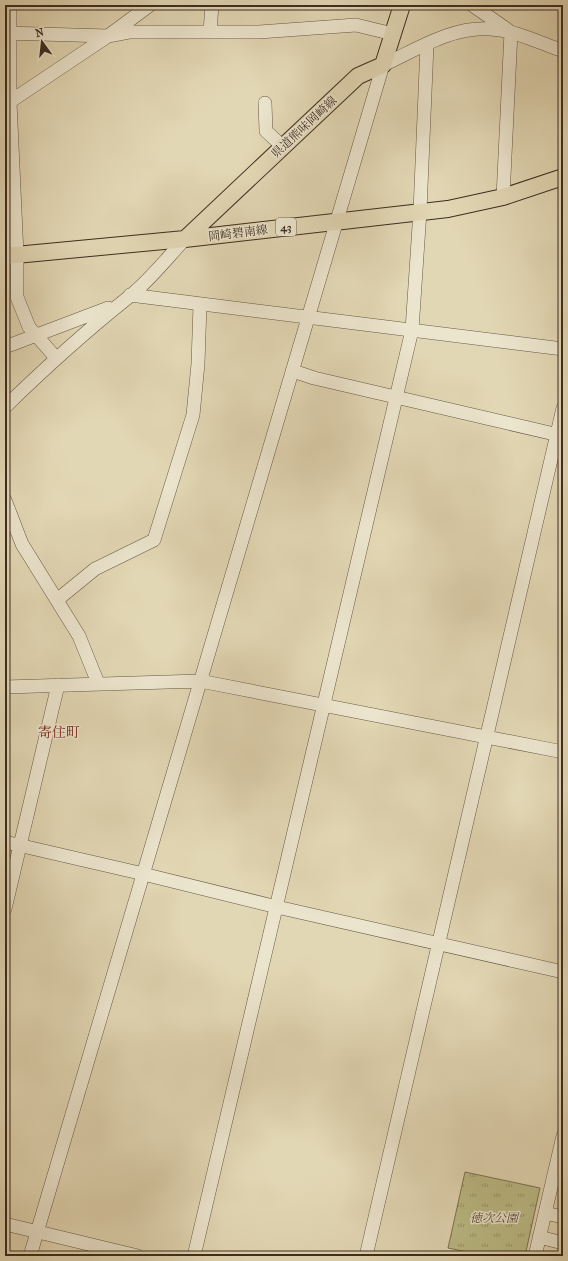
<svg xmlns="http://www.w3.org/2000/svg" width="568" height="1261" font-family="'IM FELL French Canon','Noto Serif JP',serif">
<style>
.park{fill:url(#park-tufts);stroke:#7c7454}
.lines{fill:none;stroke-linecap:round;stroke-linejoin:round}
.minor-casing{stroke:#665845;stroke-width:14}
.major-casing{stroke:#3d2d20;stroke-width:18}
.minor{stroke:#ece5ce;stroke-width:13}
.major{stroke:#e2d7b4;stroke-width:16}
.labels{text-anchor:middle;stroke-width:3;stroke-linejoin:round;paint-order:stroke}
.shield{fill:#ece5ce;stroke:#726454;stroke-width:1}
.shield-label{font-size:11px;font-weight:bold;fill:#3d2d20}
.street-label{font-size:12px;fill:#3d2d20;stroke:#ece5ce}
.park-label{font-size:12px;font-style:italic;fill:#564a35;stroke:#ece5ce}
.quarter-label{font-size:14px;fill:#7a1f14;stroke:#ece5ce}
</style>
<defs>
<pattern id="park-tufts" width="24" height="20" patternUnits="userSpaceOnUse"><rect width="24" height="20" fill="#bcbc87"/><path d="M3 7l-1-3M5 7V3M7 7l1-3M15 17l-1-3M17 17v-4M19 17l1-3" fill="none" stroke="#9a996e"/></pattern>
</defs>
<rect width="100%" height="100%" fill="#e2d7b4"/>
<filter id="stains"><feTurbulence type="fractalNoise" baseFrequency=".005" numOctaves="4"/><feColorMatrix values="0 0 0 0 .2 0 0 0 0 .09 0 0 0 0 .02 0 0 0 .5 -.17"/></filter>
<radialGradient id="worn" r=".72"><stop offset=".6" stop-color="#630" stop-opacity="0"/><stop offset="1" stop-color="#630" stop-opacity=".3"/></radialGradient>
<path class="park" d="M465 1172 540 1188 525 1256H486L448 1248Z"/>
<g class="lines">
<g class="minor-casing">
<path id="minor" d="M10 5V102L17 255V297L29 327 56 358
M472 5 508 30
M210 32 212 5
M5 33 108 36 129 32H259L356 25 393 34
M265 103 266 131 283 147
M5 105 108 36 150 5
M503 197 511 32
M130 295 563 349
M5 347 108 308
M293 371 314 378 563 436
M5 407C45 368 86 331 130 296 150 280 167 258 185 239
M5 500 22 544 79 636 98 683
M57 600 95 569 154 540 193 415 198 364 200 305
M5 687 200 681 563 752
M5 842 135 872 277 907 563 972
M5 909 58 685
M545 1213 563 1217
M5 1224 138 1256
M539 1237 563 1243
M30 1256 383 65C416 50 452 26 490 29 515 30 540 43 563 51
M194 1256 412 330 420 211 427 45
M366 1256 563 408
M535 1256 563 1136"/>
</g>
<g class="major-casing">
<path id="major" d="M185 239 358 76 383 65 402 5
M5 256 185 239 448 209 503 197 563 177"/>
</g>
<use href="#minor" class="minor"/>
<use href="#major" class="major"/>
</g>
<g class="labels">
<rect class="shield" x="276" y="218" width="20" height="18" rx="3"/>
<g class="shield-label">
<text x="286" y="231">43</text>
</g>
<g class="street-label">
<text transform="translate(304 127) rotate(-43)" y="4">県道熊味岡崎線</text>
<text transform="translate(238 233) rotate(-7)" y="4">岡崎碧南線</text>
</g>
<g class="park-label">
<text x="494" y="1222">徳次公園</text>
</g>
<g class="quarter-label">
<text x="59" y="737">寄住町</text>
</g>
</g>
<rect width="568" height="1261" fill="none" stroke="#e2d7b4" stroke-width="20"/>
<rect x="6" y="6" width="556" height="1249" fill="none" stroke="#3d2d20" stroke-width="2"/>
<rect x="10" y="10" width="548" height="1241" fill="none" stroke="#3d2d20"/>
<g transform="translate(42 42) rotate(345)" stroke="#ece5ce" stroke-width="3" paint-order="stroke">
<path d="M0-3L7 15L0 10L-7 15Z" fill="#3d2d20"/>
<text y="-6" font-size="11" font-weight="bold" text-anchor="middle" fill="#3d2d20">N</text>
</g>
<rect width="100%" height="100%" filter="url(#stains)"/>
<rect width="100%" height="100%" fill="url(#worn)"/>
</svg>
